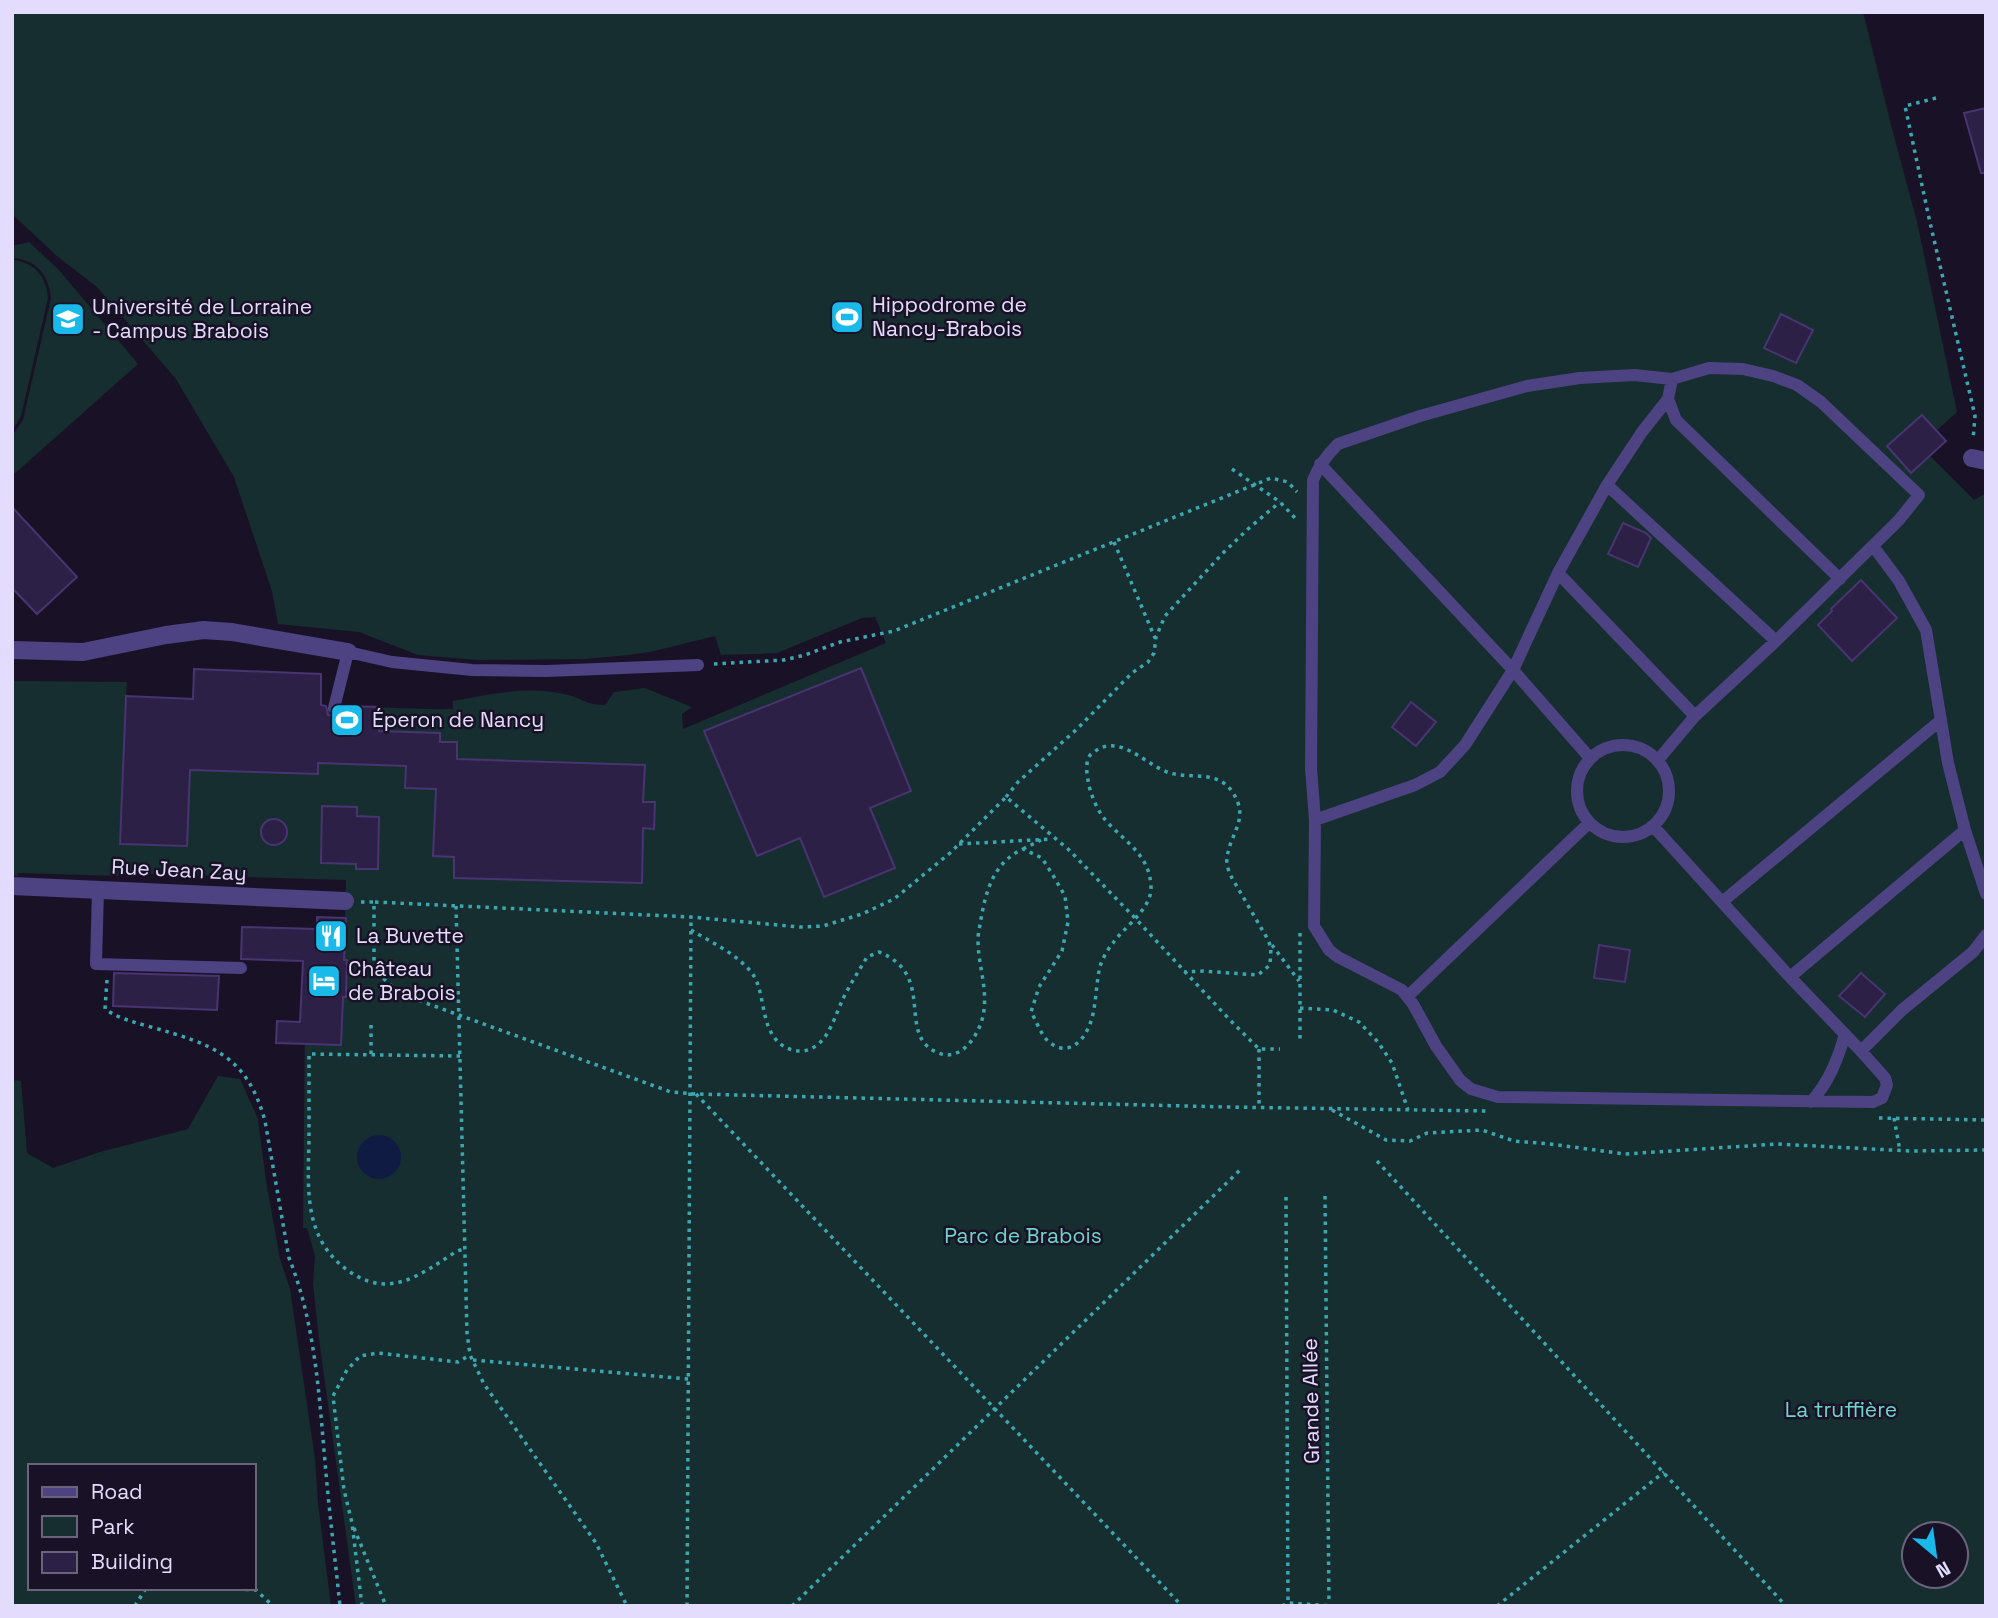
<svg xmlns="http://www.w3.org/2000/svg" width="1998" height="1618" font-family="'Space Grotesk',sans-serif">
<style>
.green{fill:#162e30;fill-rule:evenodd}
.water{fill:#101b43}
.building{fill:#2d2046;stroke:#483470;stroke-width:2}
.lines{fill:none;stroke-linecap:round;stroke-linejoin:round}
.path{stroke:#3ca7b0;stroke-width:3.5;stroke-dasharray:3.5 5;stroke-linecap:butt}
.service{stroke:#4d4282;stroke-width:12}
.minor{stroke:#4d4282;stroke-width:18}
.labels{text-anchor:middle;stroke-width:5;stroke-linejoin:round;paint-order:stroke}
.poi-label{font-size:21px;fill:#e4dcfc;stroke:#191227;text-anchor:start}
.street-label{font-size:21px;fill:#e4dcfc;stroke:#191227}
.park-label{font-size:21px;fill:#6dd6ca;stroke:#191227}
</style>
<rect width="100%" height="100%" fill="#191227"/>
<path class="green" d="M12 12H1863L1891 125 1917 222 1957 412 1937 430 1946 441 1930 456 1974 500 1986 493V1606H356L319 1339 313 1284 315 1256 307 1228H303L305 1027 314 1028V1044L341 1045 343 997H346L347 961 344 960 346 880 120 873 119 876 18 873V876L12 875V681L127 682 126 696 192 699 194 669 321 674V708C365 705 409 710 453 709V701C491 694 530 685 568 695 584 699 586 705 605 705L614 692 645 688 692 707 682 714 683 729 886 643 875 617 862 618 777 653 721 655 715 636 650 652 628 655 585 659 478 660 418 655 359 632 278 624 272 591 234 477 176 379 97 287 57 256 12 214ZM1914 1534H1956V1576H1914Z
M29 242 59 270 138 364 12 476V436L23 420 51 298C49 275 36 259 12 258V246Z
M13 260C35 263 46 276 48 298L21 416 12 431Z
M218 1076 240 1079 258 1119 266 1181 280 1259 290 1289 315 1459 318 1503 331 1606H12V1080L21 1081 27 1153 53 1168 100 1152 188 1129ZM30 1466H254V1588H30Z"/>
<path class="water" d="M357 1157a22 22 0 1 1 44 0a22 22 0 1 1-44 0Z"/>
<path class="building" d="M1986 108V173H1981L1964 113Z
M1781 314 1813 330 1796 363 1764 348Z
M1922 415 1946 441 1911 473 1887 446Z
M12 507 77 577 37 614 12 588Z
M1623 523 1646 533 1651 538 1638 567 1608 554Z
M1861 580 1897 618 1852 661 1818 625 1832 611 1831 609Z
M861 668 911 791 870 808 895 868 824 897 800 838 757 856 704 731Z
M194 669 321 674V705L326 706 328 715 337 716 341 714 343 706 380 707 379 731 440 733V742H457V759L645 765 643 802H655L654 829 643 828 642 883 454 878V857L433 856 436 789 405 788 406 766 318 763V774L190 770 187 846 120 844 126 696 193 699Z
M1411 702 1436 722 1416 746 1392 727Z
M322 806 357 807V816L379 817 378 869H356V864L321 863Z
M261 832a13 13 0 1 1 26 0a13 13 0 1 1-26 0Z
M317 917 346 918 344 960H347L346 997H343L341 1045 276 1043 277 1021 300 1022 303 961 241 959 242 927 317 929Z
M1599 945 1630 950 1625 982 1594 978Z
M114 973 219 976 217 1010 113 1006Z
M1861 973 1885 994 1865 1017 1839 996Z"/>
<g class="lines">
<path class="path" d="M1936 98 1905 106 1929 218 1975 416 1973 440
M1232 469 1280 502 1296 519
M1114 542 1155 638
M714 664 784 660 805 655 840 642 894 631 1271 478 1288 482 1297 492
M1006 797 1018 782 1077 729 1132 673 1148 662 1154 653 1156 637 1165 616 1223 553 1248 529 1280 502
M959 844 1052 839
M1023 849 1041 840
M361 902H374V970L401 994 671 1092 696 1094 1227 1107 1487 1111
M375 902 691 917 800 927 823 926 862 914 894 899 950 853 1006 797 1068 849 1135 918 1229 1019 1259 1049H1280
M456 906 467 1333 470 1355 484 1384 596 1543 627 1606
M691 930C711 942 737 954 752 973 764 990 761 1016 772 1034 781 1050 802 1057 817 1045 830 1036 836 1013 843 999 850 984 859 971 867 957L879 952C937 975 896 1033 936 1052 962 1065 982 1031 984 1010 987 986 978 964 978 940 978 933 980 926 981 919 986 890 994 862 1023 849L1042 858 1054 877 1065 896 1068 922 1062 951 1039 987 1031 1012C1036 1020 1040 1033 1047 1040 1068 1060 1086 1040 1092 1018 1096 1003 1096 987 1099 971 1100 963 1107 950 1113 943 1124 927 1152 909 1151 887 1150 856 1127 843 1108 823 1098 812 1093 800 1089 786 1088 779 1086 772 1087 765 1087 759 1089 755 1094 752 1120 732 1146 766 1170 773 1192 779 1219 770 1233 793 1250 819 1230 833 1227 858 1226 865 1229 872 1232 878L1267 938 1271 947 1270 965 1258 975 1203 971 1184 972
M1300 933V1040
M1272 945 1299 981
M107 980 105 1009C119 1019 134 1022 151 1027 211 1044 247 1055 265 1121L289 1258C315 1322 319 1394 325 1462 329 1510 335 1558 340 1606
M1300 1008 1333 1010 1359 1022 1378 1042 1392 1063 1408 1110
M1259 1049V1108
M371 1054V1022
M460 1056 309 1054C309 1083 309 1112 309 1140 308 1187 303 1237 346 1269 388 1301 420 1275 457 1251L464 1249
M696 1094 1182 1606
M1332 1110 1386 1140 1410 1141 1427 1133 1482 1130 1514 1141 1550 1144 1625 1154 1777 1144 1910 1151 1986 1150
M1879 1118 1986 1120
M1894 1118 1900 1151
M1377 1161 1786 1606
M1325 1196 1329 1605
M1286 1197 1288 1603
M473 1360 688 1379
M354 1528 386 1606
M220 1588 256 1590 273 1606
M135 1606 146 1588
M362 1606 352 1523 344 1490 333 1396 347 1370 360 1356 378 1353 458 1362 470 1355
M687 1606 691 917
M792 1606 1241 1169
M1282 1606 1288 1603 1333 1606
M1497 1606 1664 1472"/>
<path class="service" d="M1668 399 1676 420 1840 579
M1320 464 1513 670 1590 758
M1607 485 1776 641
M1873 546 1899 581 1926 630 1948 763 1965 830 1986 894
M1558 573 1695 716
M334 708 348 652 392 662 472 670 547 671 698 665
M1577 791a46 46 0 1 1 92 0a46 46 0 1 1-92 0Z
M1315 820 1415 785 1440 772 1465 745 1513 670 1558 573 1607 485 1642 432 1668 399 1672 379
M1653 826 1790 977 1861 1051 1885 1078 1887 1085 1882 1098 1873 1102 1498 1097 1471 1089 1460 1080 1436 1046 1413 1004 1402 990 1338 957 1329 950 1314 926 1315 820 1311 768 1313 480C1319 465 1327 455 1338 444L1420 416 1527 386 1580 378 1634 375 1672 379 1709 368 1743 369 1773 376 1797 385 1821 402 1919 495 1899 520 1776 641 1695 716 1658 760
M98 890 96 964 241 968
M1722 902 1941 720
M1790 977 1965 830
M1408 996 1589 823
M1861 1051 1902 1010 1973 952 1986 935
M1811 1102C1829 1082 1838 1059 1845 1034"/>
<path class="minor" d="M1972 458 1986 461
M12 650 83 652 166 635 204 630 232 632 348 652
M12 886 345 901"/>
</g>
<defs>
<g id="stadium-square" transform="scale(1.75)"><rect x="-9" y="-9" width="18" height="18" rx="4" fill="#19b9ea" stroke="#191227"/><path d="M0-5a6.5 5 0 1 0 0 10a6.5 5 0 1 0 0-10ZM-3.5-1.8h7v3.6h-7Z" fill="#fff"/></g>
<g id="university-square" transform="scale(1.75)"><rect x="-9" y="-9" width="18" height="18" rx="4" fill="#19b9ea" stroke="#191227"/><path d="M0-5L7-2L0 1L-7-2ZM-4 1L0 2.5L4 1V4Q0 6-4 4Z" fill="#fff"/></g>
<g id="restaurant-square" transform="scale(1.75)"><rect x="-9" y="-9" width="18" height="18" rx="4" fill="#19b9ea" stroke="#191227"/><path d="M-5-6h1v4h1v-4h1v4h1v-4h1v5L-1.5 .5V6h-2V.5L-5-1ZM5-6V6H3V1.5H1.5Q1.5-4 5-6Z" fill="#fff"/></g>
<g id="hotel-square" transform="scale(1.75)"><rect x="-9" y="-9" width="18" height="18" rx="4" fill="#19b9ea" stroke="#191227"/><path d="M-6-4.5h1.5V1H6V5H4.5V3h-9V5H-6ZM-4 0a1.8 1.8 0 1 1 3.6 0ZM.5 0V-2.5h3Q6-2.5 6 0Z" fill="#fff"/></g>
</defs>
<g fill-rule="evenodd">
<use href="#stadium-square" x="847" y="317"/>
<use href="#university-square" x="68" y="319"/>
<use href="#stadium-square" x="347" y="720"/>
<use href="#restaurant-square" x="331" y="936"/>
<use href="#hotel-square" x="324" y="981"/>
</g>
<g class="labels">
<g class="poi-label">
<text x="872" y="312">Hippodrome de<tspan x="872" dy="24">Nancy-Brabois</tspan></text>
<text x="92" y="314">Université de Lorraine<tspan x="92" dy="24">- Campus Brabois</tspan></text>
<text x="372" y="727">Éperon de Nancy</text>
<text x="356" y="943">La Buvette</text>
<text x="348" y="976">Château<tspan x="348" dy="24">de Brabois</tspan></text>
</g>
<g class="street-label">
<text transform="translate(179 870) rotate(3)" y="7">Rue Jean Zay</text>
<text transform="translate(1311 1401) rotate(-91)" y="7">Grande Allée</text>
</g>
<g class="park-label">
<text x="1023" y="1243">Parc de Brabois</text>
<text x="1841" y="1417">La truffière</text>
</g>
</g>
<rect width="1998" height="1618" fill="none" stroke="#e4dcfc" stroke-width="28"/>
<rect x="28" y="1464" width="228" height="126" fill="#191227" stroke="#6a637c" stroke-width="2"/>
<rect x="42" y="1487" width="35" height="10" fill="#4d4282" stroke="#6a637c" stroke-width="2"/>
<text x="91" y="1499" font-size="21" fill="#e4dcfc">Road</text>
<rect x="42" y="1516" width="35" height="21" fill="#162e30" stroke="#6a637c" stroke-width="2"/>
<text x="91" y="1534" font-size="21" fill="#e4dcfc">Park</text>
<rect x="42" y="1552" width="35" height="21" fill="#2d2046" stroke="#6a637c" stroke-width="2"/>
<text x="91" y="1569" font-size="21" fill="#e4dcfc">Building</text>
<g transform="translate(1935 1555) rotate(151)"><circle r="33" fill="#191227" stroke="#6a637c" stroke-width="2"/>
<path d="M0-5L12 26L0 18L-12 26Z" fill="#19b9ea"/>
<text y="-10" font-size="19" font-weight="bold" text-anchor="middle" fill="#e4dcfc">N</text>
</g>
</svg>
